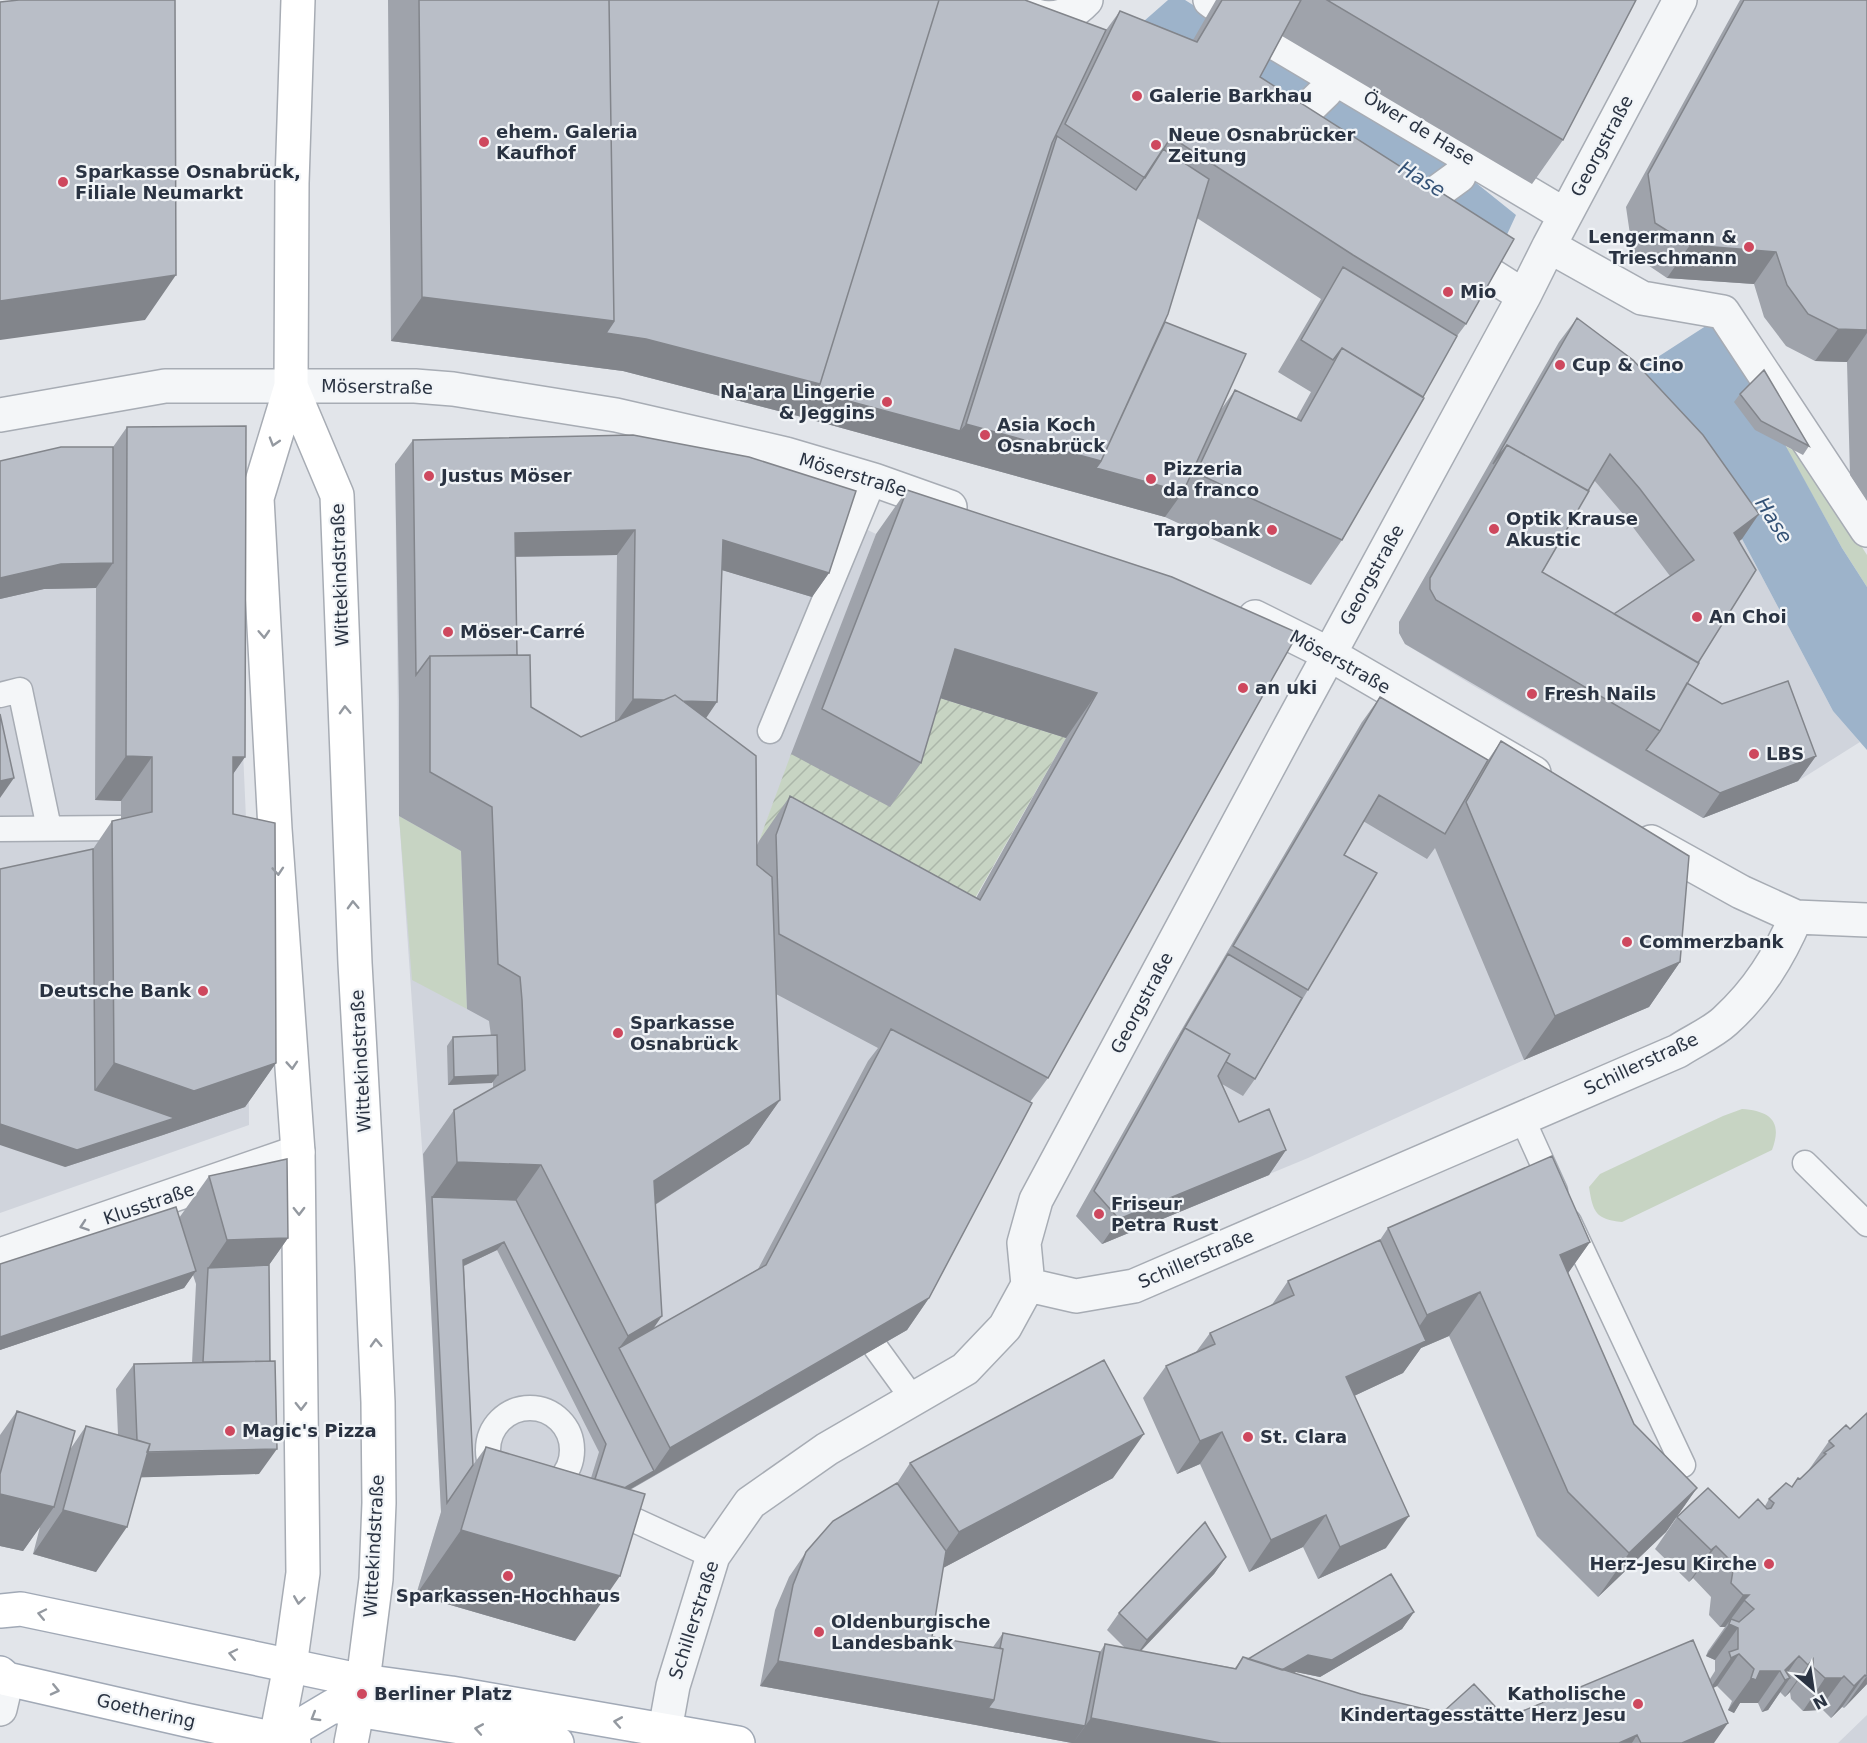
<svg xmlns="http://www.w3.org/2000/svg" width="1867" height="1743" font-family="'DejaVu Sans',sans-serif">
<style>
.built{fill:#d0d4dc}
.grass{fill:#c7d4c3}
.garden{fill:url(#garden-furrows)}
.water{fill:#9db3ca}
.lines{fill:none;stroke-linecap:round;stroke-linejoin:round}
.lane-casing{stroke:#a7acb4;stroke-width:27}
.street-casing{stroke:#a7acb4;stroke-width:36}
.secondary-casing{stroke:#a7acb4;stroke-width:36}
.primary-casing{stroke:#a1a9b6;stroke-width:36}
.lane{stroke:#f4f6f8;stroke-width:24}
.street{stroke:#f4f6f8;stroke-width:33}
.secondary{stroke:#fff;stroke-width:33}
.primary{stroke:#fff;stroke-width:33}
.wall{fill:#9fa3ab;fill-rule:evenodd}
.shaded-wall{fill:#82858b}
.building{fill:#b9bec7;stroke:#82858b;stroke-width:1.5}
.oneway{stroke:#9499a0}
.oneway2{stroke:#8f949d}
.poi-dot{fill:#ce485e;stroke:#f1f4f7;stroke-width:2}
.labels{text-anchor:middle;stroke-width:4.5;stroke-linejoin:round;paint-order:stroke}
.poi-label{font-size:18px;font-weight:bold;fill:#2a3342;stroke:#f1f4f7;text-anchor:start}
.street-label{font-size:18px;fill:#2a3342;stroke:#f1f4f7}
.water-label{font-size:20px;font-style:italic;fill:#345276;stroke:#f1f4f7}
</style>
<defs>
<pattern id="garden-furrows" width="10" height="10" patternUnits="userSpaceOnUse" patternTransform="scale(1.5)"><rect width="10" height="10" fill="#c7d4c3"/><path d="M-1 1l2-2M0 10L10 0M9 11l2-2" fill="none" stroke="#abb6a9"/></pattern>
</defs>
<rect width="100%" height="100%" fill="#e2e5ea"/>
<path class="built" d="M616 460 839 516 876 534 759 841 1017 1122 907 1330 620 1495 575 1641 416 1595 441 1512 426 1206 399 816 395 464Z
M1686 460 1742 539 1833 711 1860 742 1798 781 1703 818 1472 685 1405 644 1399 633V622L1476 489Z
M0 478 231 480 248 864 249 1125 0 1213Z
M1362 722 1470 785 1524 1060 1308 1158 1102 1244 1076 1216 1168 1053Z
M1867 1715V1743H1838Z"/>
<path class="grass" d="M1785 446 1803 455 1867 555V587L1842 548Z
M399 816 461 851 467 1009 412 980Z
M1742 1109C1770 1111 1783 1121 1772 1150L1622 1222C1596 1219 1593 1213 1589 1187L1600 1174 1723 1116Z"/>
<path class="garden" d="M924 693 1066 738 949 944 759 841 791 754Z"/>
<path class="water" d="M1168 0H1185L1470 178 1516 215 1493 265 1135 29Z
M1712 322 1752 385 1842 548 1867 587V750L1833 711 1742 539 1616 384Z"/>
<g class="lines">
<g class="lane-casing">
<path id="lane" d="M0 695 20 690 49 828
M770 731 874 480
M0 829 121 828
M1522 1118 1555 1191
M1805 1163 1867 1224
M1569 1222 1683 1465
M876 1348 913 1399
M488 1450a42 42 0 1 1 84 0a42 42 0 1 1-84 0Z
M616 1509 632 1519 713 1556"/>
</g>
<g class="street-casing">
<path id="street" d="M995 0C1029 14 1056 32 1086 0
M1210 0 1214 3
M1272 41 1565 215
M1289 127 1326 91
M1415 208 1459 176
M1549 246 1642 298 1723 312 1867 530
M1456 253 1524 296
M0 415 165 386H415L453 389 616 415 786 454 874 480 950 507
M1255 617 1329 654 1534 773
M1651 842 1741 892 1796 917 1867 920
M0 1255 298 1152
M1028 1285 1024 1243 1036 1200 1292 723 1524 296 1549 246 1680 0
M0 1709 7 1679
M665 1730 673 1686 713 1556 750 1503 827 1449 965 1369 1005 1327 1028 1285 1076 1296 1134 1286 1678 1051C1693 1041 1712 1033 1725 1021 1758 991 1779 957 1796 917"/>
</g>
<g class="secondary-casing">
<path id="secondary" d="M291 386 337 495 355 963 372 1266 378 1402 379 1503 376 1579 363 1681 351 1743
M275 1743 290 1666 303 1573 298 1152 275 829 257 498 291 386 292 183 298 0"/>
</g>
<g class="primary-casing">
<path id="primary" d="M0 1611 21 1609 363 1681 451 1693 738 1743
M0 1673 7 1679 186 1720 294 1743
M276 1740 333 1706 557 1743"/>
</g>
<use href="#lane" class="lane"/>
<use href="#street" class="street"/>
<use href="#secondary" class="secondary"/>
<use href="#primary" class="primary"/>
</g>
<path class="wall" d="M388 0H1025L1106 30 1120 11 1193 40 1216 0H1636L1563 140 1532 184 1282 36 1260 77 1466 324 1457 336 1342 540 1311 585 1165 517 798 416 623 371 391 341ZM1197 218 1321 299 1278 372 1311 392 1296 419 1235 390 1220 411 1165 322Z
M1740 0H1867V501L1850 475 1847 362 1815 361 1786 346 1764 317 1754 284 1667 278 1633 255 1626 207Z
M1577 318 1742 539 1739 541 1698 663 1687 683 1722 704 1816 756 1798 781 1703 818 1405 644 1399 633V622L1559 342ZM1594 480 1623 514 1670 576 1614 614 1542 572Z
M1740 394 1809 446 1803 455 1755 430 1734 402Z
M127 427 245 757 233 774V814L276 1063 245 1107 163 1135 65 1167 93 849 112 821 121 819V801L95 800 96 588 44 589 0 599V461L113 447Z
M413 440 829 573 812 597 722 570 706 718 756 847 759 841 790 796 976 898 1066 738 940 698 921 763 890 807 791 754 876 534 907 490 1172 577 1048 1078 1030 1102 929 1298 907 1330 630 1490 575 1641 416 1595 441 1512 426 1206 423 1154 454 1110 493 1088V1082L448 1085 447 1046 453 1037 491 1036 489 1021 467 1009 461 851 399 816V700L395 464ZM617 555 615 722 581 737 531 707 517 655 516 557ZM776 994 878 1048 868 1061 758 1269 653 1329 655 1205 749 1144 780 1100ZM497 1250 599 1452 591 1478 486 1447 473 1465 464 1266Z
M1380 697 1488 760 1501 741 1680 962 1649 1007 1524 1060 1435 848 1427 859 1363 821 1344 855 1308 990 1255 1079 1243 1096 1222 1084 1239 1122 1286 1150 1269 1175 1102 1244 1076 1216 1168 1053 1362 722Z
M209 1176 288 1238 269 1265 259 1474 141 1477 96 1572 33 1554 40 1527 23 1551 0 1546V1435L17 1411 71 1448 86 1426 118 1435 116 1389 134 1364 192 1363 196 1284 193 1275 184 1288 0 1350V1264L179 1218Z
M1388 1228 1590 1242 1568 1273 1634 1424 1697 1488 1666 1532 1598 1597 1537 1536 1449 1336 1421 1348 1403 1373 1354 1396 1386 1548 1318 1579 1303 1547 1249 1572 1200 1464 1177 1474 1143 1398 1166 1366 1196 1352 1210 1333 1271 1306 1288 1281 1380 1240Z
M1846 1425 1867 1684 1844 1708 1842 1707 1831 1718 1821 1708 1819 1710 1803 1711 1791 1699 1790 1692 1785 1697 1780 1692 1768 1710 1762 1712 1758 1703H1740L1734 1713 1728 1710 1732 1701 1717 1686 1713 1688 1714 1743H1072L976 1725 760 1686 775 1610 789 1577 806 1552 897 1483 910 1463 1113 1478 943 1568 932 1637 993 1647 1003 1633 1100 1652 1105 1644 1125 1648 1107 1630 1119 1613 1226 1557 1214 1574 1141 1651 1235 1668 1243 1657 1248 1659 1414 1612 1402 1629 1320 1677 1296 1672 1293 1673 1361 1694 1442 1713 1506 1718 1710 1679 1715 1671V1660L1706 1656 1708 1651 1725 1627H1720L1709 1615 1711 1597 1693 1578 1689 1582 1655 1549 1677 1517 1739 1518 1765 1506 1769 1499 1792 1487 1808 1471 1829 1441Z"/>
<path class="shaded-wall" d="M1690 245 1776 252 1754 284 1667 278Z
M176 275 145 320 0 340V301Z
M422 297 614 321 646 339 820 384 960 431 966 424 1101 461 1183 492 1165 517 798 416 623 371 391 341Z
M1838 329 1867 330V333L1847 362 1815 361Z
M1759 514 1742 539 1717 558 1734 533Z
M635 530 617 555 498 557 515 533Z
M723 540 829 573 812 597 705 565Z
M113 563 96 588 44 589 0 599V578L61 564Z
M955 649 1097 693 1066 738 924 693Z
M633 699 717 702 700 727 615 724Z
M126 756 152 757 121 801 95 800Z
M1816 756 1798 781 1703 818 1720 793Z
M233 757H245L214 801Z
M14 778 0 798V781Z
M1680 962 1649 1007 1524 1060 1555 1016Z
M114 1063H276L245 1107 163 1135 65 1167 0 1145V1124L83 1107Z
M498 1075 492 1083 448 1085 454 1077Z
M780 1100 749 1144 623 1225 654 1181Z
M1286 1150 1269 1175 1102 1244 1119 1219Z
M457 1162 541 1165 510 1209 432 1197Z
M288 1238 257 1282 208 1268 227 1240Z
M504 1242 497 1250 457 1269 463 1260Z
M1590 1242 1559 1286 1560 1255Z
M196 1271 184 1288 0 1350V1337Z
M1480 1292 1449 1336 1421 1348 1403 1373 1324 1410 1346 1377 1401 1353 1427 1315Z
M929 1298 907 1330 620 1495 626 1487 654 1471 670 1448Z
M662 1316 631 1361 619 1348 628 1336Z
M1222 1432 1200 1464 1177 1474 1200 1441Z
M1144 1434 1113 1478 928 1576 959 1532Z
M277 1449 259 1474 120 1478 137 1453Z
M1697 1488 1666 1532 1598 1597 1629 1553Z
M0 1494 54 1507 23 1551 0 1546Z
M63 1510 127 1527 96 1572 33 1554Z
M1326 1515 1303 1547 1249 1572 1271 1540Z
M1409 1516 1386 1548 1318 1579 1340 1547Z
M461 1530 620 1576 575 1641 416 1595Z
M1716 1546 1693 1578 1689 1582 1711 1550Z
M1226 1557 1214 1574 1135 1657 1147 1640Z
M1743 1595H1749L1725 1627H1720Z
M1414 1612 1402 1629 1320 1677 1296 1672 1261 1692 1226 1683 1308 1655Z
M1729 1624 1738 1628 1715 1660 1706 1656Z
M1739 1654 1717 1686 1709 1690 1731 1658Z
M1799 1656 1784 1678 1785 1670Z
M1813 1659 1790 1692 1785 1697 1808 1665Z
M778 1661 994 1700 1085 1726 1073 1743H1072L976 1725 760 1686Z
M1760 1671H1780L1758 1703H1740L1734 1713 1728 1710 1751 1678Z
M1865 1675 1842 1707 1831 1718 1854 1686Z
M1844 1676 1819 1710 1803 1711 1825 1678Z
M1867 1676V1684L1844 1708Z
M1790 1678 1768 1710 1762 1712 1785 1680Z
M1091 1718 1221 1743H1073Z
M1728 1723 1714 1743H1682Z
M1637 1735 1632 1743H1619Z"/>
<path class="building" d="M19 0H175L176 275 0 301V2Z
M419 0H609L614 321 422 297Z
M609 0H939L820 384 646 339 606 333 614 321Z
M939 0H1025L1106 30 1052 143 960 431 815 392 820 384Z
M1222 0H1301L1260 77 1514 239 1466 324 1353 255 1171 137 1145 178 1065 124 1120 11 1197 42Z
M1327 0H1636L1563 140Z
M1744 0H1867V330L1838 329 1808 314 1787 285 1776 252 1690 245 1655 223 1648 174Z
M1057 136 1136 190 1163 149 1209 179 1168 314 1101 461 966 424Z
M1343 267 1457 336 1423 397 1342 348 1333 360 1301 340Z
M1577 318 1633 360 1703 435 1759 514 1734 533 1756 570 1698 663 1614 614 1694 560 1640 489 1610 454 1588 491 1507 445 1493 464Z
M1165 322 1246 354 1183 492 1096 468 1101 461Z
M1342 348 1424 398 1342 540 1196 473 1235 390 1301 421Z
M1764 370 1809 446 1761 421 1740 394Z
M246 426 245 757H233V814L275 823 276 1063 194 1091 114 1063 112 821 152 812V757L126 756 127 427Z
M633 435 749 457 856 491 829 573 723 540 717 702 683 701 675 695 664 700 633 699 635 530 515 533 517 655 430 656 416 675 413 440Z
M1507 445 1589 491 1542 572 1699 663 1660 731 1436 600 1430 589V578Z
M61 447H113V563L61 564 0 578V461Z
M907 490 1172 577 1298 633 1048 1078 779 934 776 835 790 796 980 900 1097 693 955 649 921 763 822 709Z
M530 655 531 707 581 737 675 695 756 756 757 865 772 877 780 1100 654 1181 662 1316 628 1336 541 1165 457 1162 454 1110 525 1070 522 1000 520 977 498 964 492 807 430 772V656Z
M1788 681 1816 756 1720 793 1646 750 1660 731 1687 683 1722 704Z
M1380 697 1488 760 1445 834 1379 795 1344 855 1377 873 1308 990 1233 946Z
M0 714 14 778 0 781Z
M1501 741 1689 856 1680 962 1555 1016 1466 802Z
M93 849 95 1090 175 1118 77 1150 0 1124V869Z
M1228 954 1302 998 1255 1079 1226 1062 1230 1054 1185 1028 1180 1036Z
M1185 1028 1230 1054 1218 1076 1239 1122 1269 1109 1286 1150 1119 1219 1094 1191Z
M891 1029 1032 1103 929 1298 670 1448 619 1348 766 1265Z
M497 1035 498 1075 454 1077 453 1037Z
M1552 1156 1590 1242 1560 1255 1634 1424 1697 1488 1629 1553 1568 1492 1480 1292 1427 1315 1388 1228Z
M287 1159 288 1238 227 1240 209 1176Z
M432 1197 516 1200 654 1471 626 1487V1488L595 1479 606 1444 504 1242 463 1260 473 1465 447 1503Z
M176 1207 196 1271 0 1337V1264Z
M1380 1240 1426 1341 1346 1377 1409 1516 1340 1547 1326 1515 1271 1540 1222 1432 1200 1441 1166 1366 1215 1344 1210 1333 1294 1295 1288 1281Z
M269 1265 270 1361 203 1362 208 1268Z
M1104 1360 1144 1434 959 1532 910 1463Z
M275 1361 277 1449 147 1452 150 1444 137 1440 134 1364Z
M17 1411 75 1431 54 1507 0 1494V1474Z
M1867 1413V1676H1866L1865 1675 1854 1686 1844 1676 1842 1678H1825L1813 1667V1659L1808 1665 1799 1656 1785 1670 1790 1678 1785 1680 1780 1671H1760L1756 1680 1751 1678 1754 1669 1739 1654 1731 1658 1729 1652 1738 1649V1628L1729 1624 1731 1619 1739 1622 1754 1609 1744 1600 1749 1595H1743L1731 1583 1734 1564 1716 1546 1711 1550 1677 1517 1708 1488 1739 1518 1758 1499 1767 1509 1771 1508 1774 1503 1769 1499 1786 1483 1792 1487 1798 1478 1800 1479 1826 1454 1824 1453 1834 1446 1829 1441 1846 1425 1850 1429Z
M86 1426 150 1444 127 1527 63 1510Z
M486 1447 645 1494 620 1576 461 1530Z
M897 1483 946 1551 932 1637 1003 1649 994 1700 778 1661 793 1585 806 1552 833 1521Z
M1205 1522 1226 1557 1147 1640 1119 1613Z
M1391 1574 1414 1612 1332 1660 1308 1655 1282 1670 1248 1659Z
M1003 1633 1100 1652 1085 1726 988 1708 994 1700 1003 1649 1000 1648Z
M1693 1640 1728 1723 1682 1743H1641L1637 1735 1619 1743H1221L1091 1718 1105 1644 1236 1669 1243 1657 1361 1694 1442 1713 1474 1684 1506 1718Z"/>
<defs><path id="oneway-chevron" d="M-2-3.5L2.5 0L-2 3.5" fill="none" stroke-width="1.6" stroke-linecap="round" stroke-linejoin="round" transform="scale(1.5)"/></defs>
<g class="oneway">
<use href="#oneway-chevron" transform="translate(274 442) rotate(107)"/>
<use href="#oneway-chevron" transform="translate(264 634) rotate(87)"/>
<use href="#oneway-chevron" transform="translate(345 710) rotate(-92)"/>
<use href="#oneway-chevron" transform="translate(278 871) rotate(86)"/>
<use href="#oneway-chevron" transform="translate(353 905) rotate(-92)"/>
<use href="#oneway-chevron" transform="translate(292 1065) rotate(86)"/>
<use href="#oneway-chevron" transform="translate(299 1211) rotate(89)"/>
<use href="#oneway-chevron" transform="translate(376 1343) rotate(-92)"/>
<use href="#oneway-chevron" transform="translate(301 1406) rotate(89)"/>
<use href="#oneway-chevron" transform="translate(299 1600) rotate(98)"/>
<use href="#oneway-chevron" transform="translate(42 1614) rotate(-168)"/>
<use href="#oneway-chevron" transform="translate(233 1654) rotate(-168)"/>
<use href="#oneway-chevron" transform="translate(55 1690) rotate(13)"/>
<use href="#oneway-chevron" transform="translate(315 1717) rotate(149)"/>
<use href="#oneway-chevron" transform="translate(618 1722) rotate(-170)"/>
<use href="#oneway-chevron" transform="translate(479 1729) rotate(-170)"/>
</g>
<use class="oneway2" href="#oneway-chevron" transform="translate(84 1226) rotate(161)"/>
<g class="poi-dot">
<circle cx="1137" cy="96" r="6"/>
<circle cx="484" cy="142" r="6"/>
<circle cx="1156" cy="145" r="6"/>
<circle cx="63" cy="182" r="6"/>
<circle cx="1749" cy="247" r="6"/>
<circle cx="1448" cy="292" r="6"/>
<circle cx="1560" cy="365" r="6"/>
<circle cx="887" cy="402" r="6"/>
<circle cx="985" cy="435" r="6"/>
<circle cx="429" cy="476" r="6"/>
<circle cx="1151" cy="479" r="6"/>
<circle cx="1494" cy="529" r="6"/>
<circle cx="1272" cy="530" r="6"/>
<circle cx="1697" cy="617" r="6"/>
<circle cx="448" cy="632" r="6"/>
<circle cx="1243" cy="688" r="6"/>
<circle cx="1532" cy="694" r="6"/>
<circle cx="1754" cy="754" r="6"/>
<circle cx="1627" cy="942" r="6"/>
<circle cx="203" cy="991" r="6"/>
<circle cx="618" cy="1033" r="6"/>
<circle cx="1099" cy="1214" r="6"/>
<circle cx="230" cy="1431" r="6"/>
<circle cx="1248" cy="1437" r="6"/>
<circle cx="1769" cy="1564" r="6"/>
<circle cx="508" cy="1576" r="6"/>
<circle cx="819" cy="1632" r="6"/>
<circle cx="362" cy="1694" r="6"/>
<circle cx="1638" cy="1704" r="6"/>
</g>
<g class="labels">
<g class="poi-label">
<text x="1149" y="102">Galerie Barkhau</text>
<text x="496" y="138">ehem. Galeria<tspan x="496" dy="21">Kaufhof</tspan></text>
<text x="1168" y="141">Neue Osnabrücker<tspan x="1168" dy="21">Zeitung</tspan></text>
<text x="75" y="178">Sparkasse Osnabrück,<tspan x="75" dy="21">Filiale Neumarkt</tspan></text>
<text x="1737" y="243" text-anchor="end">Lengermann &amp;<tspan x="1737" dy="21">Trieschmann</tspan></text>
<text x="1460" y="298">Mio</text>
<text x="1572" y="371">Cup &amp; Cino</text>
<text x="875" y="398" text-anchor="end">Na'ara Lingerie<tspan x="875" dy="21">&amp; Jeggins</tspan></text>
<text x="997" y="431">Asia Koch<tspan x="997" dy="21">Osnabrück</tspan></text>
<text x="1163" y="475">Pizzeria<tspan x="1163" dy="21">da franco</tspan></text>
<text x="441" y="482">Justus Möser</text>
<text x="1506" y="525">Optik Krause<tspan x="1506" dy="21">Akustic</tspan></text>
<text x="1260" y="536" text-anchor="end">Targobank</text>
<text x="1709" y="623">An Choi</text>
<text x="460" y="638">Möser-Carré</text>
<text x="1255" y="694">an uki</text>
<text x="1544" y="700">Fresh Nails</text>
<text x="1766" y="760">LBS</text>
<text x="1639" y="948">Commerzbank</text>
<text x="191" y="997" text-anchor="end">Deutsche Bank</text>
<text x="630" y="1029">Sparkasse<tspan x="630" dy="21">Osnabrück</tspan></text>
<text x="1111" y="1210">Friseur<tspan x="1111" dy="21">Petra Rust</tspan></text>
<text x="242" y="1437">Magic's Pizza</text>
<text x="1260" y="1443">St. Clara</text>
<text x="1757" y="1570" text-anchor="end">Herz-Jesu Kirche</text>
<text x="508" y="1602" text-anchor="middle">Sparkassen-Hochhaus</text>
<text x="831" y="1628">Oldenburgische<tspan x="831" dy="21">Landesbank</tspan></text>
<text x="374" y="1700">Berliner Platz</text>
<text x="1626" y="1700" text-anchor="end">Katholische<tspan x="1626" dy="21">Kindertagesstätte Herz Jesu</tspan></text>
</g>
<g class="street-label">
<text transform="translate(1419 128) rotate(31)" y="6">Öwer de Hase</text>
<text transform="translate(1602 146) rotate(-62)" y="6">Georgstraße</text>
<text transform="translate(377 387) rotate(1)" y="6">Möserstraße</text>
<text transform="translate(853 475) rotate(17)" y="6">Möserstraße</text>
<text transform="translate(340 575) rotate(-92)" y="6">Wittekindstraße</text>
<text transform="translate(1372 575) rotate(-61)" y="6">Georgstraße</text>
<text transform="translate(1340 662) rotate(29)" y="6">Möserstraße</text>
<text transform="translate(1142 1003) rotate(-62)" y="6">Georgstraße</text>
<text transform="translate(361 1061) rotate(-93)" y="6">Wittekindstraße</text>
<text transform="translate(1641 1064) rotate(-25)" y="6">Schillerstraße</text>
<text transform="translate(149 1204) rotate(-19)" y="6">Klusstraße</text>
<text transform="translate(1196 1259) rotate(-23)" y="6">Schillerstraße</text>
<text transform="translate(374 1546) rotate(-87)" y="6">Wittekindstraße</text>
<text transform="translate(694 1620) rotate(-72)" y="6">Schillerstraße</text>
<text transform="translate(146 1711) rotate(13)" y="6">Goethering</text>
</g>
<g class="water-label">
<text transform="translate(1422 179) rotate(31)" y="7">Hase</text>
<text transform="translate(1774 520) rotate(57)" y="7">Hase</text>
</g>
</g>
<g transform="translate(1813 1689) rotate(151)" stroke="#f1f4f7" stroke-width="4.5" paint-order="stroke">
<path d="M0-4.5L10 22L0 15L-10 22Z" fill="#2a3342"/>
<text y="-9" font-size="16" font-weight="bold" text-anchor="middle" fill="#2a3342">N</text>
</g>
</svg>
